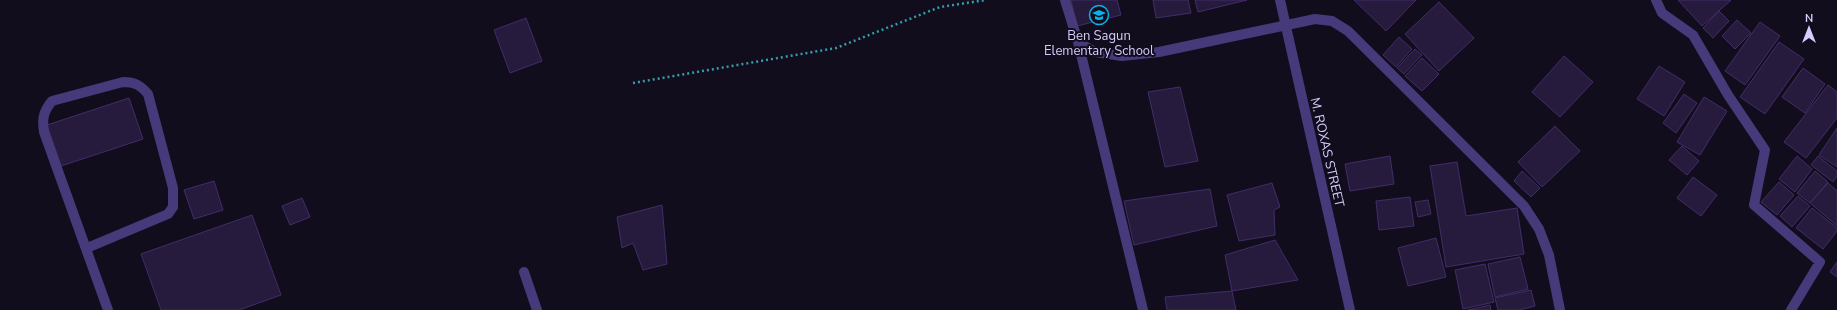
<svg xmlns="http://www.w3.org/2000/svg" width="1837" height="310" font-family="'Nunito Sans',sans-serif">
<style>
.building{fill:#261a3d;stroke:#422d68}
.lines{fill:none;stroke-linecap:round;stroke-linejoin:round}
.path{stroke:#339ea9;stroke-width:2.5;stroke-dasharray:2 3;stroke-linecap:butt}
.street{stroke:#463a7a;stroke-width:10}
.labels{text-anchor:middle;stroke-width:4;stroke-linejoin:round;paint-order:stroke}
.poi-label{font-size:13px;fill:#d8cbfd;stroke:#120d1d}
.street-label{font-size:13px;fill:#d8cbfd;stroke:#120d1d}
</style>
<rect width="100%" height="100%" fill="#120d1d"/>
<path class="building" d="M1071 0H1117L1121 15 1077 26Z
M1153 0H1188L1191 13 1156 18Z
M1195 0H1247L1198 12Z
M1354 0H1416L1386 31Z
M1678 0H1731L1702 26Z
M1439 2 1474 38 1439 71 1405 34Z
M1719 11 1729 21 1713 38 1703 28Z
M526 18 542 61 510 73 494 30Z
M1737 20 1751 33 1735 49 1722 36Z
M1760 22 1780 36 1745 85 1725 71Z
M1399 37 1412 49 1396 67 1383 55Z
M1779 42 1804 59 1765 114 1740 97Z
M1415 49 1422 55 1404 74 1397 68Z
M1564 56 1593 82 1560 117 1532 92Z
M1422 58 1439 74 1422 91 1405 76Z
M1659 66 1685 82 1664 116 1637 99Z
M1803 68 1825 84 1805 113 1782 97Z
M1828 85 1837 92V118L1806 158 1784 142Z
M1180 87 1198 161 1165 167 1148 92Z
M1684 94 1697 103 1676 133 1663 123Z
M1704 97 1727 111 1700 155 1677 142Z
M129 98 143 139 61 166 47 125Z
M1555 126 1580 151 1542 187 1518 162Z
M1837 128V167L1819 155Z
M1682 146 1699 161 1687 175 1669 160Z
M1390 156 1394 184 1350 191 1345 164Z
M1797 156 1812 169 1795 192 1779 179Z
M1818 156 1837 171V176L1833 182 1811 165Z
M1457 162 1466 216 1517 208 1524 254 1446 267 1430 166Z
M1522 171 1540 188 1531 197 1514 181Z
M1815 171 1828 182 1810 203 1797 193Z
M1693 177 1717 195 1701 216 1677 198Z
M214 181 223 210 194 219 184 190Z
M1779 182 1794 195 1777 215 1761 202Z
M1272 183 1280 207 1274 210 1275 235 1239 241 1227 195Z
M1828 183 1837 191V226L1810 203Z
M1210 189 1217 226 1134 245 1124 201Z
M1798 196 1810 206 1792 227 1780 216Z
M1410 197 1414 226 1379 230 1376 201Z
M302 198 310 217 290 225 282 206Z
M1428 200 1431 214 1418 217 1415 202Z
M662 205 667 264 643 270 633 243 622 248 617 217Z
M1812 208 1837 228V231L1823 249 1796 228Z
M252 215 281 295 239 310H161L141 254Z
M1436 238 1446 277 1408 286 1398 248Z
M1275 240 1298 280 1232 291 1225 255Z
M1520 257 1528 289 1495 297 1488 264Z
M1837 262V277L1830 272Z
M1485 264 1494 302 1463 309 1455 270Z
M1531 290 1535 306 1519 310H1498L1495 298Z
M1232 291 1236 310H1167L1165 297Z
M1490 305 1491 310H1468Z"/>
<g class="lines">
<path class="path" d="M633 83 836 48 940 7 986 0"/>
<path class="street" d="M1065 0 1078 42 1095 52 1122 56 1159 52 1315 19 1332 21 1348 31 1524 206 1539 229 1549 255 1560 310
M1280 0 1350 310
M1656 0 1662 13 1693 35 1728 95 1765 150 1754 205 1820 262 1791 310
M1078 42 1143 310
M87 248 168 214 173 207V188L148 94C140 85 135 82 123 82L52 101C43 112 42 119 44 132L108 310
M524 272 537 310"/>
</g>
<defs>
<g id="school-ring" transform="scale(1)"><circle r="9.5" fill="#120d1d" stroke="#0bb1e9" stroke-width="1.5"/><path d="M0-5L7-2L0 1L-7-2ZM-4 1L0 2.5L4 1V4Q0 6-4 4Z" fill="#0bb1e9"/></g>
</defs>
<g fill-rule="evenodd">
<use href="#school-ring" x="1099" y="15"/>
</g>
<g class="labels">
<g class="poi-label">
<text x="1099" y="40">Ben Sagun<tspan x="1099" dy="15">Elementary School</tspan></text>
</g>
<g class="street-label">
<text transform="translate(1328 152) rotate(77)" y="5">M. ROXAS STREET</text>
</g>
</g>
<g transform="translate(1809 28)" stroke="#120d1d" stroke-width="3" paint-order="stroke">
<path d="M0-3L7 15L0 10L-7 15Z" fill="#d8cbfd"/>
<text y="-6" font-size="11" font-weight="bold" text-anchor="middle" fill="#d8cbfd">N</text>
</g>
</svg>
